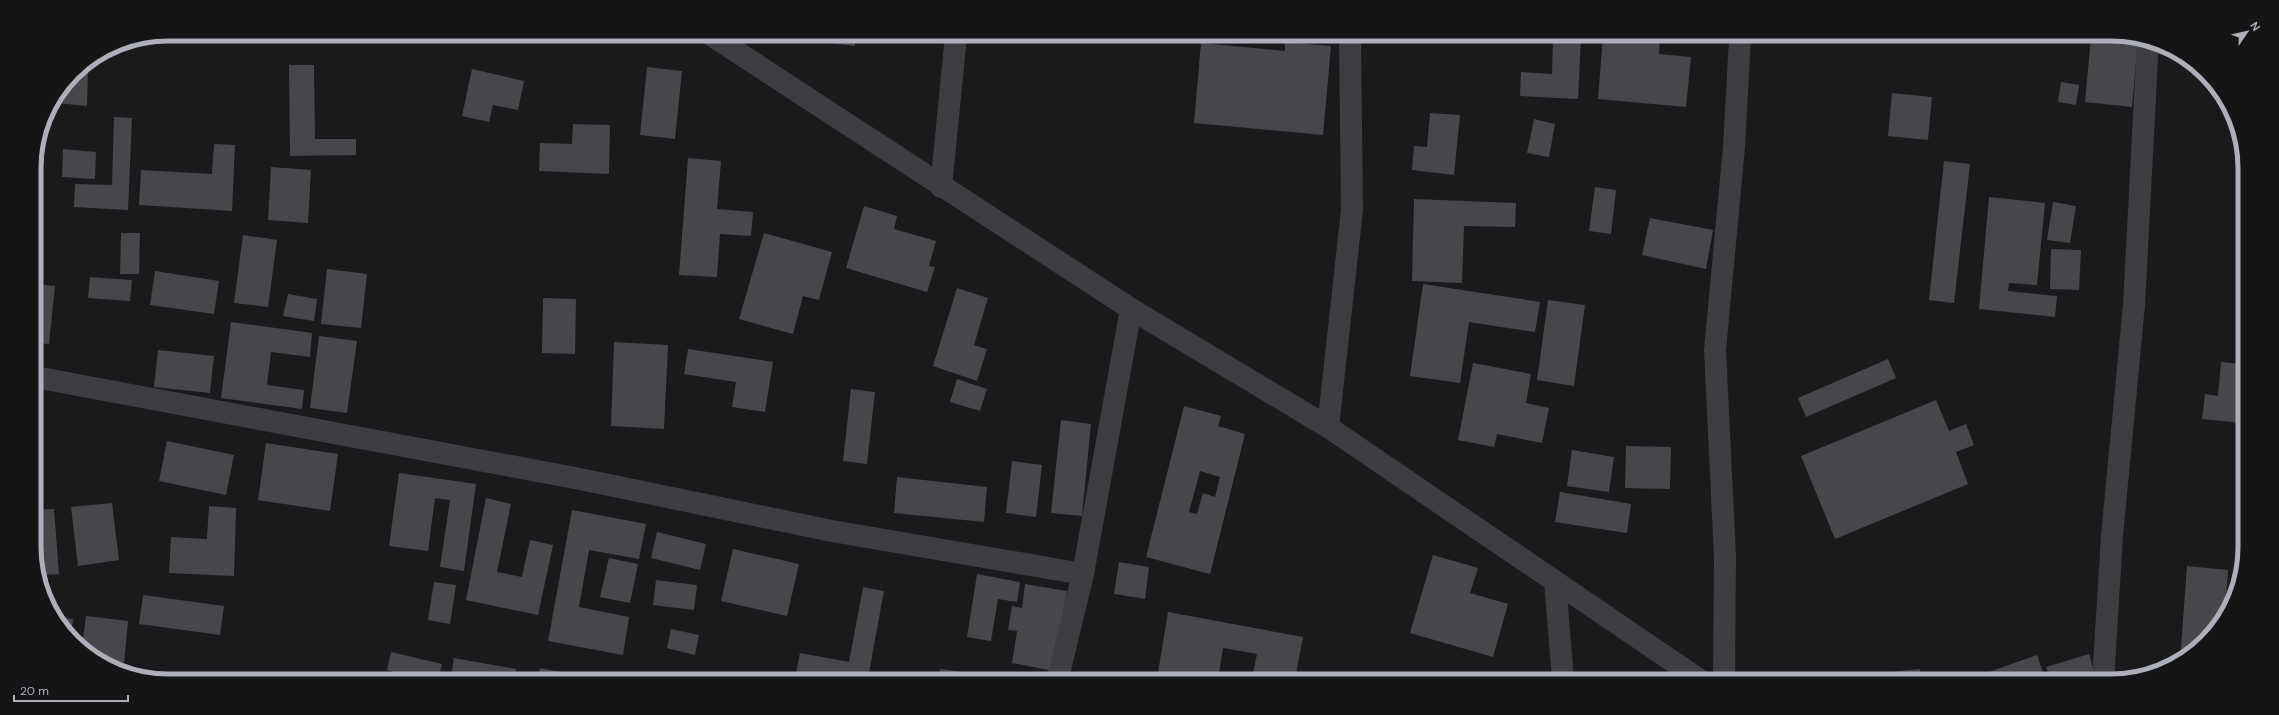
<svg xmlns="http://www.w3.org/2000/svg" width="2279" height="715" font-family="'DM Sans',sans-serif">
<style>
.building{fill:#47474b;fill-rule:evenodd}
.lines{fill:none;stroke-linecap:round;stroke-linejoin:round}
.minor{stroke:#3d3d42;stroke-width:22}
.rim{fill:none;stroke:#adb0ba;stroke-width:5}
</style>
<rect width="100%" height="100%" fill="#1a191b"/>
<path class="building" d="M202 34H234L233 41Z
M815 35 856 36 855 46 814 41Z
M1225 36H1249L1248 40Z
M1553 37H1581L1578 99 1520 96 1521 72 1552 74Z
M1603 37H1660L1659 54 1691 57 1686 107 1598 99Z
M2091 38H2138L2132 107 2085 102Z
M1285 42 1331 46 1323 135 1194 123 1201 43 1285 51Z
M289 65H314L315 139H356V155L290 156Z
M647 67 682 71 675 139 640 135Z
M472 69 524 81 518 110 493 105 489 122 462 116Z
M78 70 88 71 87 106 57 103V97L73 73Z
M2061 82 2079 85 2076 105 2058 102Z
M1892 93 1932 97 1928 140 1888 136Z
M1430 113 1460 115 1454 175 1412 170 1414 146 1427 147Z
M114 117 132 118 128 210 74 207 75 184 112 185Z
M1534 119 1555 124 1549 157 1527 153Z
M573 124 610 125 609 174 539 171 540 143 572 144Z
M214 144 235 145 232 211 139 205 141 170 212 174Z
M63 149 96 152 95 179 62 177Z
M688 158 721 161 717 209 753 212 751 236 720 234 717 277 679 275Z
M1944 161 1970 164 1954 303 1929 300Z
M271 167 311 170 308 223 268 220Z
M1595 187 1616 190 1611 234 1589 231Z
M1989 197 2045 203 2037 285 2009 283 2008 291 2057 296 2055 317 1979 309Z
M1414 199 1516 203 1515 227 1464 226 1462 283 1412 281Z
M2053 202 2076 206 2070 243 2047 240Z
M864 206 897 216 894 229 936 241 929 266 935 267 927 292 846 268Z
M1650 218 1713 230 1706 269 1642 255Z
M121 233H140L139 274H120Z
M764 233 832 252 819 300 803 296 793 334 739 319Z
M243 235 277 240 268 307 234 303Z
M2051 249 2081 250 2079 290 2050 289Z
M327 269 367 274 361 328 321 324Z
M155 271 219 281 214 314 150 305Z
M90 277 132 280 130 301 88 298Z
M35 284 55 286 49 344 35 343Z
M1423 284 1540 302 1535 332 1469 322 1460 383 1410 376Z
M957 288 988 298 974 345 987 349 977 381 933 366Z
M288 294 317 299 314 321 283 316Z
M543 298 576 299 575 354 542 353Z
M1548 300 1585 305 1574 386 1537 380Z
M231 322 312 333 310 357 271 352 267 385 304 390 302 409 221 398Z
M319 336 357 341 347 413 310 408Z
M614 342 668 345 664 429 611 426Z
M688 349 773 362 765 412 732 407 736 382 684 374Z
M158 350 214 356 210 393 154 387Z
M1888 359 1896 378 1806 417 1798 398Z
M2221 362 2241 364V423L2202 419 2205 394 2218 396Z
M1473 363 1531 374 1526 403 1549 408 1542 443 1497 434 1494 447 1458 440Z
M957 379 987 389 980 411 950 402Z
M851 389 875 392 867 464 843 461Z
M1936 400 1949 431 1966 424 1974 445 1956 452 1968 484 1835 539 1801 456Z
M1184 406 1221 416 1218 426 1245 434 1210 574 1146 557ZM1200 471 1220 477 1215 497 1203 493 1197 514 1189 512Z
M1061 420 1091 424 1082 516 1051 513Z
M167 441 234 455 226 495 159 481Z
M266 443 338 454 330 511 258 500Z
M1626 446 1671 447 1670 489 1625 488Z
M1572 450 1614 457 1609 492 1567 486Z
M1012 461 1042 465 1036 517 1006 513Z
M399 473 476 484 464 571 440 567 450 500 435 498 428 551 389 546Z
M897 477 987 487 984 522 894 513Z
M1560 492 1631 504 1627 533 1555 522Z
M486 498 511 504 497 572 522 577 530 540 553 545 538 615 466 600Z
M112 503 119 560 78 566 71 507Z
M209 506 236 508 234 576 169 573 171 537 207 539Z
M54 509 59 574 37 575 36 510Z
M572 510 646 524 639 559 589 550 579 607 629 617 623 655 548 641Z
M657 532 706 544 700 570 651 558Z
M733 549 799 564 787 616 721 601Z
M1433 555 1478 568 1470 593 1508 604 1493 657 1410 633Z
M609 558 638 564 630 603 600 597Z
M1119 562 1149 567 1145 599 1114 594Z
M2187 566 2228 570 2225 616 2223 621 2193 653 2180 660Z
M977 574 1020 582 1017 602 998 599 991 641 967 637Z
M656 580 697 585 694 610 653 605Z
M434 582 456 585 450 624 428 620Z
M1025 584 1067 591 1054 671 1012 663 1017 631 1008 630 1012 606 1022 608Z
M863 587 884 591 868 678H795L800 653 849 662Z
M143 595 224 606 220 635 139 624Z
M1168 612 1303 637 1295 679H1252L1257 654 1223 648 1218 679H1157Z
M86 616 128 621 124 664 107 662 73 642 55 617 73 619 71 638 83 639Z
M671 629 699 635 695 655 667 648Z
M391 652 442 664 439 677H415L387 670Z
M2089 654 2095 675 2076 681H2051L2046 667Z
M2037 655 2046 681 1966 680Z
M454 658 516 669 515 677H451Z
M540 668 567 673V677H538Z
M940 669 962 672V678H939Z
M1920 669 1921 680H1881V673Z
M1023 673H1060V678H1023Z"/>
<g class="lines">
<path class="minor" d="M711 35 1131 309 1328 427 1700 680
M941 187 956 36
M35 377 575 478 832 531 1083 574
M1328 427 1352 210 1350 37
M1555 582 1563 680
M1058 678 1083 574 1131 309
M1724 680 1725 557 1715 350 1734 147 1740 38
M2103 681 2112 536 2134 305 2148 40"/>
</g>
<path d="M0 0H2279V715H0ZM168 41H2111A127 127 0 0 1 2238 168V547A127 127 0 0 1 2111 674H168A127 127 0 0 1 41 547V168A127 127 0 0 1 168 41Z" fill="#151416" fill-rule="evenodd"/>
<path class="rim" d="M168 41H2111A127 127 0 0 1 2238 168V547A127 127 0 0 1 2111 674H168A127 127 0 0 1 41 547V168A127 127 0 0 1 168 41Z"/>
<g transform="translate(2247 32) rotate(56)" stroke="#151416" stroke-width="3" paint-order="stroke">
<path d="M0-3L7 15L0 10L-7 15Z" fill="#adb0ba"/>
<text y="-6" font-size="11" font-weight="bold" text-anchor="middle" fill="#adb0ba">N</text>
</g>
<path d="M14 695v6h114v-6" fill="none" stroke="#adb0ba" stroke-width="2"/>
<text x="20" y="695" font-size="12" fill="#adb0ba" stroke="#151416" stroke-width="3" paint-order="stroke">20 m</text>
</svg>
